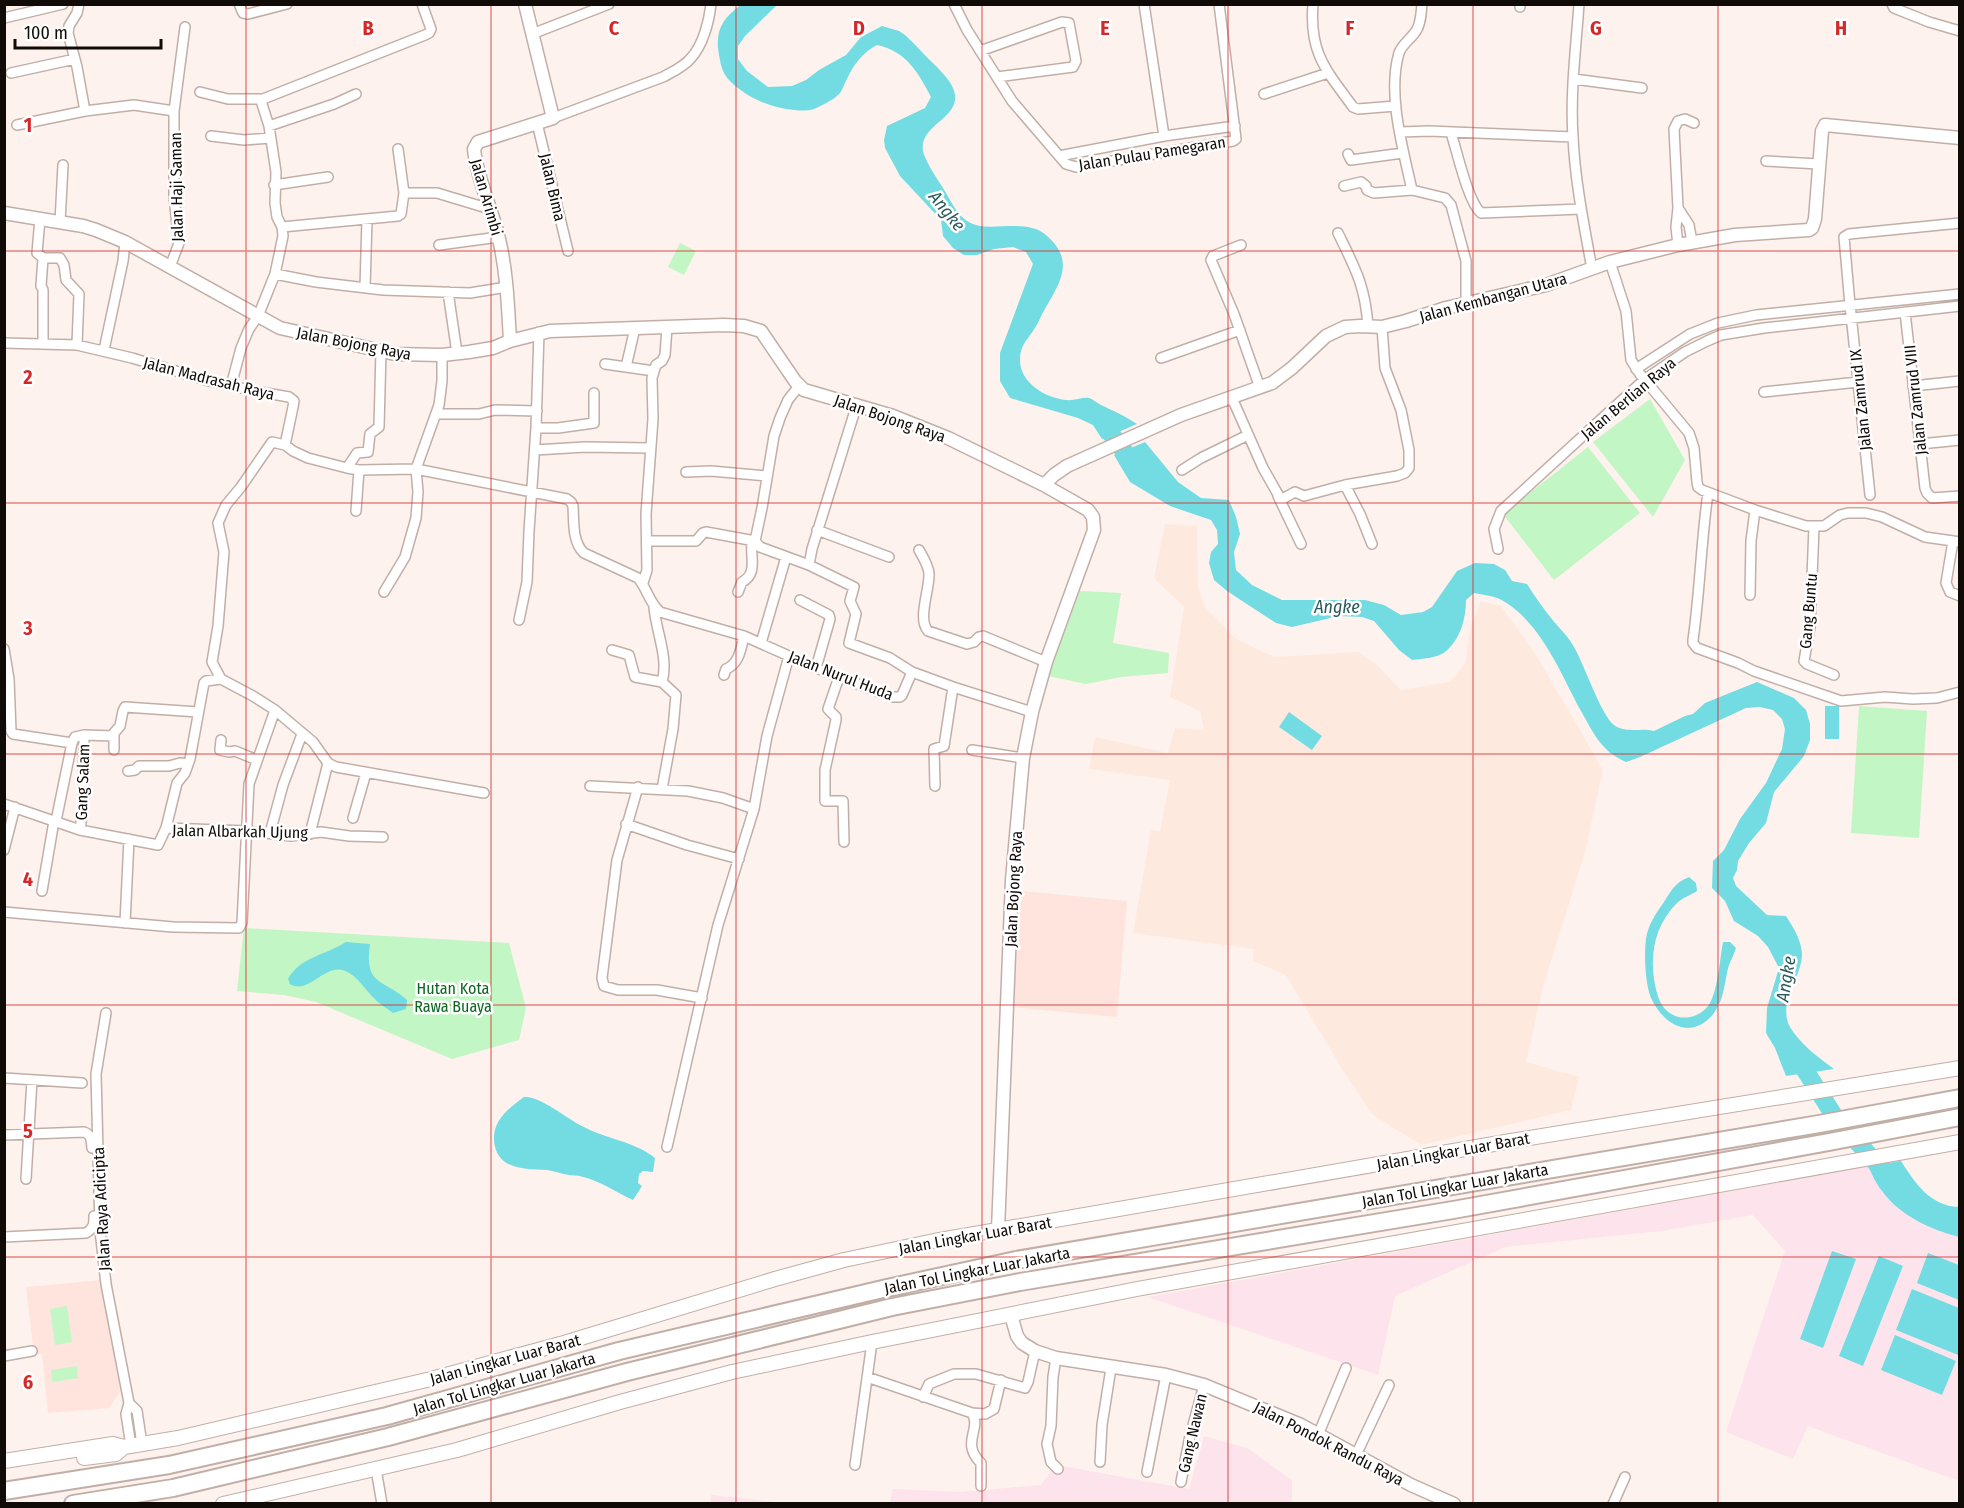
<svg xmlns="http://www.w3.org/2000/svg" width="1964" height="1508" font-family="'Fira Sans Condensed',sans-serif">
<style>
.built{fill:#fee9df}
.industrial{fill:#fce3ec}
.education{fill:#fee4dc}
.green{fill:#c2f6c4}
.water{fill:#72dce2}
.lines{fill:none;stroke-linecap:round;stroke-linejoin:round}
.river{stroke:#72dce2;stroke-width:18}
.street-casing{stroke:#c1afa7;stroke-width:12}
.secondary-casing{stroke:#c1afa7;stroke-width:15}
.primary-casing{stroke:#c1afa7;stroke-width:16}
.highway-casing{stroke:#c1afa7;stroke-width:20}
.street{stroke:#fff;stroke-width:9}
.secondary{stroke:#fff;stroke-width:12}
.primary{stroke:#fff;stroke-width:14}
.highway{stroke:#fff;stroke-width:16}
.grid{fill:none;stroke:#d62828;stroke-width:1.5;stroke-opacity:0.55}
.labels{text-anchor:middle;stroke-width:5;stroke-linejoin:round;paint-order:stroke}
.street-label{font-size:16px;fill:#110b08;stroke:#fff}
.park-label{font-size:16px;fill:#0f6623;stroke:#fff}
.water-label{font-size:18px;font-style:italic;fill:#2c5b5e;stroke:#fff}
.grid-label{font-size:20px;text-anchor:middle;font-weight:bold;fill:#d62828;stroke:#fff;stroke-width:5;stroke-linejoin:round;paint-order:stroke}
</style>
<rect width="100%" height="100%" fill="#fdf2ed"/>
<path class="built" d="M1165 524 1197 526 1198 587 1204 606 1236 639 1274 657 1359 652 1378 666 1401 690 1449 682 1465 664 1471 625 1481 601 1501 606 1535 653 1603 770 1585 852 1543 987 1526 1062 1579 1077 1571 1110 1421 1145 1373 1115 1344 1072 1286 975 1253 961 1254 949 1133 933 1151 830 1160 831 1170 780 1089 769 1095 737 1168 753 1175 728 1204 730 1200 711 1170 697 1184 607 1154 578Z"/>
<path class="industrial" d="M1868 1166 1882 1192 1913 1218 1938 1231 1959 1237V1481L1808 1426 1793 1459 1726 1432 1785 1251 1753 1215 1662 1231 1505 1247 1395 1296 1378 1375 1148 1297Z
M1204 1436 1247 1448 1292 1480V1503L890 1504 893 1489 961 1492 1041 1485 1051 1471V1464L1189 1489Z
M711 1495 784 1503H711Z"/>
<path class="education" d="M1022 891 1127 901 1117 1017 1012 1007Z
M102 1280 120 1392 109 1408 48 1413 42 1354H34L26 1287Z"/>
<path class="green" d="M680 243 696 251 684 275 668 267Z
M1650 399 1685 460 1653 517 1593 442Z
M1588 447 1640 513 1554 580 1503 514Z
M1080 591 1121 593 1113 643 1169 653 1168 673 1121 677 1086 684 1048 676Z
M1859 706 1927 711 1919 838 1851 833Z
M244 928 509 943 526 1008 519 1040 452 1059 316 1002 284 995 237 991Z
M67 1306 72 1342 55 1345 50 1309Z
M77 1366 78 1378 52 1382 51 1370Z"/>
<path class="water" d="M742 4 777 5 745 36 738 46V59L747 71 768 87 792 86 806 80 819 70 846 55 861 37 882 26 899 31 905 35C916 45 926 57 937 67 941 72 946 76 949 81 975 119 910 122 925 157 930 169 937 178 943 188 953 204 959 222 980 226 1001 229 1028 220 1046 235 1075 260 1061 281 1046 307 1041 315 1038 324 1033 331 1026 341 1020 347 1020 359 1019 382 1045 398 1066 400 1074 401 1082 397 1089 398 1093 399 1097 403 1101 405 1114 411 1125 416 1137 424L1102 439 1093 425 1078 418 1010 398 1000 381V353L1033 264 1026 252 1013 247 994 249 977 255H964L953 248 943 236 941 220 900 176 885 148 884 140 887 126 925 108 931 97C918 72 906 51 877 45 863 52 853 65 847 79 844 84 842 92 838 95 833 100 821 106 814 109 805 112 795 110 786 109 766 106 743 95 729 80 724 75 721 67 720 60 714 33 720 20 742 4Z
M1145 442 1178 482 1201 498 1229 500 1236 517 1240 534 1234 552 1236 570 1252 585 1282 600H1365L1384 605 1401 615 1423 612 1432 607 1457 571 1475 563 1494 564 1505 570 1512 581 1527 584C1534 595 1542 607 1551 618 1558 627 1568 636 1574 647 1584 664 1601 715 1614 725 1626 734 1642 727 1654 731L1685 716 1693 714 1705 703 1757 682 1794 698 1806 710 1810 724V740L1804 756 1774 792 1766 823 1749 843 1738 861 1737 870 1733 878 1736 886 1767 915 1786 916C1794 929 1801 939 1802 954 1802 977 1777 1003 1790 1027 1800 1044 1818 1057 1834 1069L1786 1076 1775 1048 1766 1033 1767 1008 1779 968 1768 947 1758 936 1734 921 1725 901 1712 888 1713 861 1724 850 1740 819 1766 783 1782 749 1785 729 1782 719 1773 710 1760 707 1746 708 1640 757 1626 762C1601 751 1594 734 1581 711 1561 674 1542 625 1505 602 1496 596 1485 595 1474 593L1466 600C1466 619 1460 640 1445 652 1437 658 1421 659 1412 660L1399 650 1374 621 1362 617 1339 616 1292 627 1276 623 1227 591 1214 580 1209 563 1211 552 1218 544 1217 530 1211 520 1170 506 1130 482 1114 455Z
M1825 706H1839V739H1825Z
M1289 712 1322 736 1312 750 1279 727Z
M1689 877 1696 883 1697 891C1691 895 1682 898 1677 903 1656 924 1650 951 1654 979 1656 990 1658 1001 1665 1009 1679 1024 1703 1018 1711 1001 1718 987 1720 958 1723 942H1730L1736 948C1734 954 1731 960 1729 965 1724 982 1725 998 1714 1013 1692 1041 1664 1026 1651 998 1645 983 1644 954 1646 939 1648 925 1656 913 1664 902 1672 889 1675 883 1689 877Z
M346 942 370 944C364 986 382 978 407 1000L406 1009 393 1013C387 1008 379 1004 374 998 364 989 356 973 342 970 323 966 308 995 290 984L288 979C300 957 326 955 346 942Z
M524 1097C539 1095 566 1118 582 1126 605 1139 634 1141 655 1158L653 1172 643 1171 639 1174 638 1183 642 1186 633 1200C618 1193 598 1180 583 1177 579 1175 574 1176 569 1175 562 1174 554 1171 547 1170 524 1169 496 1170 494 1140 493 1120 509 1108 524 1097Z
M1901 1161C1915 1183 1930 1206 1959 1207V1237C1932 1230 1900 1216 1882 1191 1876 1184 1872 1174 1868 1166Z
M1832 1251 1856 1259 1823 1348 1800 1339Z
M1928 1253 1959 1265V1300L1917 1283Z
M1879 1256 1903 1266 1863 1366 1839 1356Z
M1912 1289 1959 1308 1958 1355 1896 1330Z
M1895 1335 1956 1361 1942 1395 1881 1370Z"/>
<g class="lines">
<path class="river" d="M1097 415 1138 470
M1794 1053 1835 1117 1894 1183"/>
<g class="street-casing">
<path id="street" d="M79 4 77 13 69 26 68 33 77 67 85 111 134 105 174 111V197L179 243 170 267
M239 4 243 13 248 14 287 4
M954 4 967 30 1012 101 1066 164 1076 167 1233 141 1236 139 1219 4
M1144 4 1164 136
M1313 4C1309 53 1326 70 1353 107L1358 109 1396 106
M1422 4C1421 13 1421 24 1416 31 1411 39 1402 44 1399 53 1387 94 1403 149 1412 190L1445 198 1451 205 1466 261V303
M1520 4V7
M1579 4C1576 48 1570 93 1573 137 1575 181 1584 225 1592 269
M1892 4 1894 8 1929 22 1960 31
M4 18 63 4
M532 34 609 4
M980 51 1062 22 1069 23 1076 61 1073 67 997 77
M11 73 75 59
M1574 79 1642 88
M200 92 228 99H263
M1264 94 1328 73
M174 111 185 27
M553 118 663 77C672 72 684 67 691 58 703 45 709 22 711 4
M537 123 568 251
M17 125 85 111
M269 126 334 104 356 94
M1400 132 1429 131 1573 137
M1451 133C1457 151 1468 202 1481 213L1581 209
M211 136 244 140 271 138
M1348 154 1351 160 1403 153
M1059 156 1164 136 1235 126
M1766 161 1819 164
M274 185 328 177
M1344 186 1361 182 1366 186 1367 190 1374 193 1412 190
M404 193H437L490 209
M1678 208 1689 225 1692 242
M40 219 37 253 43 258H60L64 265 66 280 79 294 77 345
M60 222 63 165
M282 227 398 216 401 214 404 193 398 149
M1338 233C1355 268 1365 285 1368 326
M439 245 499 237
M1241 245 1213 256 1211 260 1234 314 1260 388
M1678 245 1676 227 1678 208 1674 129 1678 121 1685 119 1694 123
M1610 262 1626 311 1631 360 1640 374 1689 433 1694 448 1697 482 1698 487 1702 490 1755 510 1806 526H1824L1840 515 1848 513H1866L1882 517 1925 537 1960 542
M275 274 316 282 383 290 470 293 507 287
M365 288 367 219
M448 292 457 353
M1905 312 1925 488 1927 493 1932 498 1960 496
M635 328 626 367 654 371
M4 343 77 345 132 358 209 381 254 391 289 397 294 401 293 407 285 445
M43 344V290L41 286 43 258
M104 350 123 261 125 242
M1161 358 1240 330
M605 364 626 367
M1636 369 1690 334 1718 323 1756 315 1960 294
M231 386 241 348 249 329 258 316 275 274 283 236 282 227 277 217 275 203 276 172 269 126 262 104 263 99 425 35 429 33 431 29 422 4
M1913 386 1960 381
M1764 392 1858 382
M1232 398 1263 468 1280 498H1284L1295 492 1304 496 1345 485 1397 476 1405 473 1409 468V450L1401 410 1385 368 1382 327
M857 404 812 549 809 565 854 587 850 601 856 614 849 643 890 658 912 672 953 687 1032 712
M437 414H479L495 410 537 411
M536 428H558L594 423V393
M1920 444 1960 440
M535 450 585 447 650 448
M347 468 357 453 368 452 370 434 379 427 381 351
M1182 470 1201 458 1248 435
M686 472 711 471 767 476
M1345 485 1360 514 1372 544
M1708 493C1701 542 1700 591 1693 640V643L1697 648 1738 663 1754 671 1841 701 1885 697 1913 699 1937 698 1960 692
M1870 495 1850 305 1844 237 1849 234 1960 223
M1278 496 1301 544
M356 511 359 470
M1814 527 1810 627 1804 661 1807 664 1834 675
M817 530 889 557
M647 541H696L703 533 706 532 755 541 760 547 809 565
M755 541 762 508 774 436 780 418 788 400 799 386
M1953 541 1946 583 1950 592 1960 596
M1498 549 1494 529 1501 511 1644 380 1685 352 1707 341 1721 335 1764 328 1960 306
M919 550C923 557 928 565 929 573 930 589 917 619 928 631L967 644 974 642 979 637 983 636 1046 662
M643 583 647 570 646 514 653 419 652 378 656 365 662 361 665 355 667 327
M384 592 405 557 416 518 418 492 416 469 439 405 442 381V355
M738 592 742 582C758 574 750 557 752 542
M1750 595 1751 541 1755 510
M800 600 829 615 830 619 816 668
M519 620 527 582 529 531 536 428 539 332
M761 643 786 557
M4 649 9 679 11 731 13 734 72 743
M612 650 629 655 635 677 662 682C669 658 656 632 654 607
M724 675 726 669C739 664 741 649 744 636
M839 677 828 709 836 717V720L825 770V801H843L844 842
M221 679 212 662 218 626 224 552 218 523 226 505 241 487 272 442 285 445 293 451 308 458 347 468 359 470 416 469 567 499 571 502 573 506C574 521 572 542 584 553L638 578C647 588 649 603 660 612L744 636 816 668 892 697H900L902 695 912 672
M221 740 220 750 229 752 235 751 257 760
M114 750V733L120 726 123 711 125 707 198 712
M972 750 1023 758
M128 771 135 770 139 766H169L180 763 188 764
M590 786 688 791 723 798 754 809
M935 786 934 749 944 746 953 687
M638 787 617 860 602 978 604 986 618 990H657L702 998
M662 789 673 729 676 695 662 682
M4 804 80 830 158 845 166 828 177 783 185 773 190 759 204 683 206 681 221 679 253 696 275 710 313 742 328 763 336 767 484 793
M353 818 366 773
M56 821 72 743 75 737 84 735 114 736
M626 824 687 845 739 859
M166 828 247 831 291 836 321 832 349 836 383 837
M80 830 83 808 84 735
M270 833 283 785 302 734
M310 834 328 763
M4 850 15 807
M42 891 54 821
M4 912 173 927 239 928 242 923 249 784 275 710
M125 923 129 839
M106 1013 96 1074 100 1230 106 1284 129 1403 126 1414 131 1446
M4 1078 82 1083
M4 1135 84 1132C92 1135 91 1140 92 1148
M667 1147 718 925 754 809 767 736 789 656
M26 1179 32 1080
M4 1237 86 1233C94 1228 94 1224 94 1216
M4 1356 32 1351
M1056 1358 1053 1377 1051 1426 1047 1444 1051 1462 1058 1469
M867 1377 972 1413C982 1429 960 1443 981 1463V1486
M923 1397 929 1384 954 1374H976L1025 1388 1028 1382 1035 1351
M129 1403 137 1411 142 1444
M972 1413 985 1414 994 1409 1001 1380
M1318 1435 1346 1368
M1356 1455 1389 1385
M1100 1462 1102 1425 1111 1368
M855 1465 872 1342
M376 1469 382 1504
M1147 1472 1166 1375
M1181 1482 1190 1436 1204 1385
M1613 1504 1625 1477"/>
</g>
<g class="secondary-casing">
<path id="secondary" d="M4 213 83 226 96 230 125 242 280 328 395 354 442 355 469 352 493 348 510 341 550 331 724 325 744 326 761 331 795 381 804 390 893 416 948 438 1044 485 1088 510 1093 517 1094 530 1046 662 1032 712 1023 758 1012 880 998 1230
M510 341C508 307 507 273 499 239 492 209 477 179 474 149L478 142 553 118 525 4
M1044 485 1054 475 1067 466 1181 415 1272 383 1292 368 1326 336 1345 327 1360 326 1382 327 1406 321 1446 308 1546 285 1610 262 1678 245 1735 235 1809 230 1812 228 1815 219 1822 131 1825 125 1960 138
M1011 1315 1017 1336 1022 1343 1035 1351 1056 1358 1166 1375 1204 1385 1301 1425 1411 1485 1454 1504"/>
</g>
<g class="primary-casing">
<path id="primary" d="M84 1458 116 1454 124 1447
M4 1461 113 1444 124 1447 178 1438 431 1379 564 1343 775 1279 844 1260 934 1241 1511 1141 1960 1068
M223 1504 457 1450 620 1402 732 1372 872 1342 1137 1289 1960 1142"/>
</g>
<g class="highway-casing">
<path id="highway" d="M4 1491 169 1465 387 1416 619 1351 887 1288 1016 1260 1819 1124 1960 1098
M73 1504 173 1488 388 1437 627 1372 892 1307 1020 1282 1453 1210 1829 1142 1960 1117"/>
</g>
<use href="#street" class="street"/>
<use href="#secondary" class="secondary"/>
<use href="#primary" class="primary"/>
<use href="#highway" class="highway"/>
</g>
<path class="grid" d="M246 4V1504M491 4V1504M736 4V1504M982 4V1504M1228 4V1504M1473 4V1504M1718 4V1504M4 251H1960M4 503H1960M4 754H1960M4 1005H1960M4 1257H1960"/>
<g class="labels">
<g class="street-label">
<text transform="translate(1152 153) rotate(-9)" y="6">Jalan Pulau Pamegaran</text>
<text transform="translate(176 187) rotate(-91)" y="6">Jalan Haji Saman</text>
<text transform="translate(553 187) rotate(77)" y="6">Jalan Bima</text>
<text transform="translate(487 197) rotate(74)" y="6">Jalan Arimbi</text>
<text transform="translate(1493 297) rotate(-15)" y="6">Jalan Kembangan Utara</text>
<text transform="translate(354 343) rotate(11)" y="6">Jalan Bojong Raya</text>
<text transform="translate(209 378) rotate(14)" y="6">Jalan Madrasah Raya</text>
<text transform="translate(1628 398) rotate(-40)" y="6">Jalan Berlian Raya</text>
<text transform="translate(1860 400) rotate(-96)" y="6">Jalan Zamrud IX</text>
<text transform="translate(1915 400) rotate(-96)" y="6">Jalan Zamrud VIII</text>
<text transform="translate(890 418) rotate(19)" y="6">Jalan Bojong Raya</text>
<text transform="translate(1808 611) rotate(-85)" y="6">Gang Buntu</text>
<text transform="translate(841 675) rotate(21)" y="6">Jalan Nurul Huda</text>
<text transform="translate(82 782) rotate(-88)" y="6">Gang Salam</text>
<text transform="translate(240 831) rotate(1)" y="6">Jalan Albarkah Ujung</text>
<text transform="translate(1013 889) rotate(-87)" y="6">Jalan Bojong Raya</text>
<text transform="translate(1453 1151) rotate(-10)" y="6">Jalan Lingkar Luar Barat</text>
<text transform="translate(1455 1185) rotate(-10)" y="6">Jalan Tol Lingkar Luar Jakarta</text>
<text transform="translate(101 1209) rotate(-93)" y="6">Jalan Raya Adicipta</text>
<text transform="translate(975 1235) rotate(-10)" y="6">Jalan Lingkar Luar Barat</text>
<text transform="translate(977 1270) rotate(-11)" y="6">Jalan Tol Lingkar Luar Jakarta</text>
<text transform="translate(505 1359) rotate(-15)" y="6">Jalan Lingkar Luar Barat</text>
<text transform="translate(504 1383) rotate(-16)" y="6">Jalan Tol Lingkar Luar Jakarta</text>
<text transform="translate(1192 1433) rotate(-77)" y="6">Gang Nawan</text>
<text transform="translate(1329 1443) rotate(27)" y="6">Jalan Pondok Randu Raya</text>
</g>
<g class="park-label">
<text x="453" y="994">Hutan Kota<tspan x="453" dy="18">Rawa Buaya</tspan></text>
</g>
<g class="water-label">
<text transform="translate(947 211) rotate(51)" y="6">Angke</text>
<text x="1337" y="613">Angke</text>
<text transform="translate(1786 979) rotate(-81)" y="6">Angke</text>
</g>
</g>
<g class="grid-label">
<text x="368" y="35">B</text>
<text x="614" y="35">C</text>
<text x="859" y="35">D</text>
<text x="1105" y="35">E</text>
<text x="1350" y="35">F</text>
<text x="1596" y="35">G</text>
<text x="1841" y="35">H</text>
<text x="28" y="132">1</text>
<text x="28" y="384">2</text>
<text x="28" y="635">3</text>
<text x="28" y="886">4</text>
<text x="28" y="1138">5</text>
<text x="28" y="1389">6</text>
</g>
<rect width="1964" height="1508" fill="none" stroke="#110b08" stroke-width="12"/>
<path d="M15 39v9h146v-9" fill="none" stroke="#110b08" stroke-width="3"/>
<text x="24" y="39" font-size="18" fill="#110b08" stroke="#ffffff" stroke-width="4.5" paint-order="stroke">100 m</text>
</svg>
